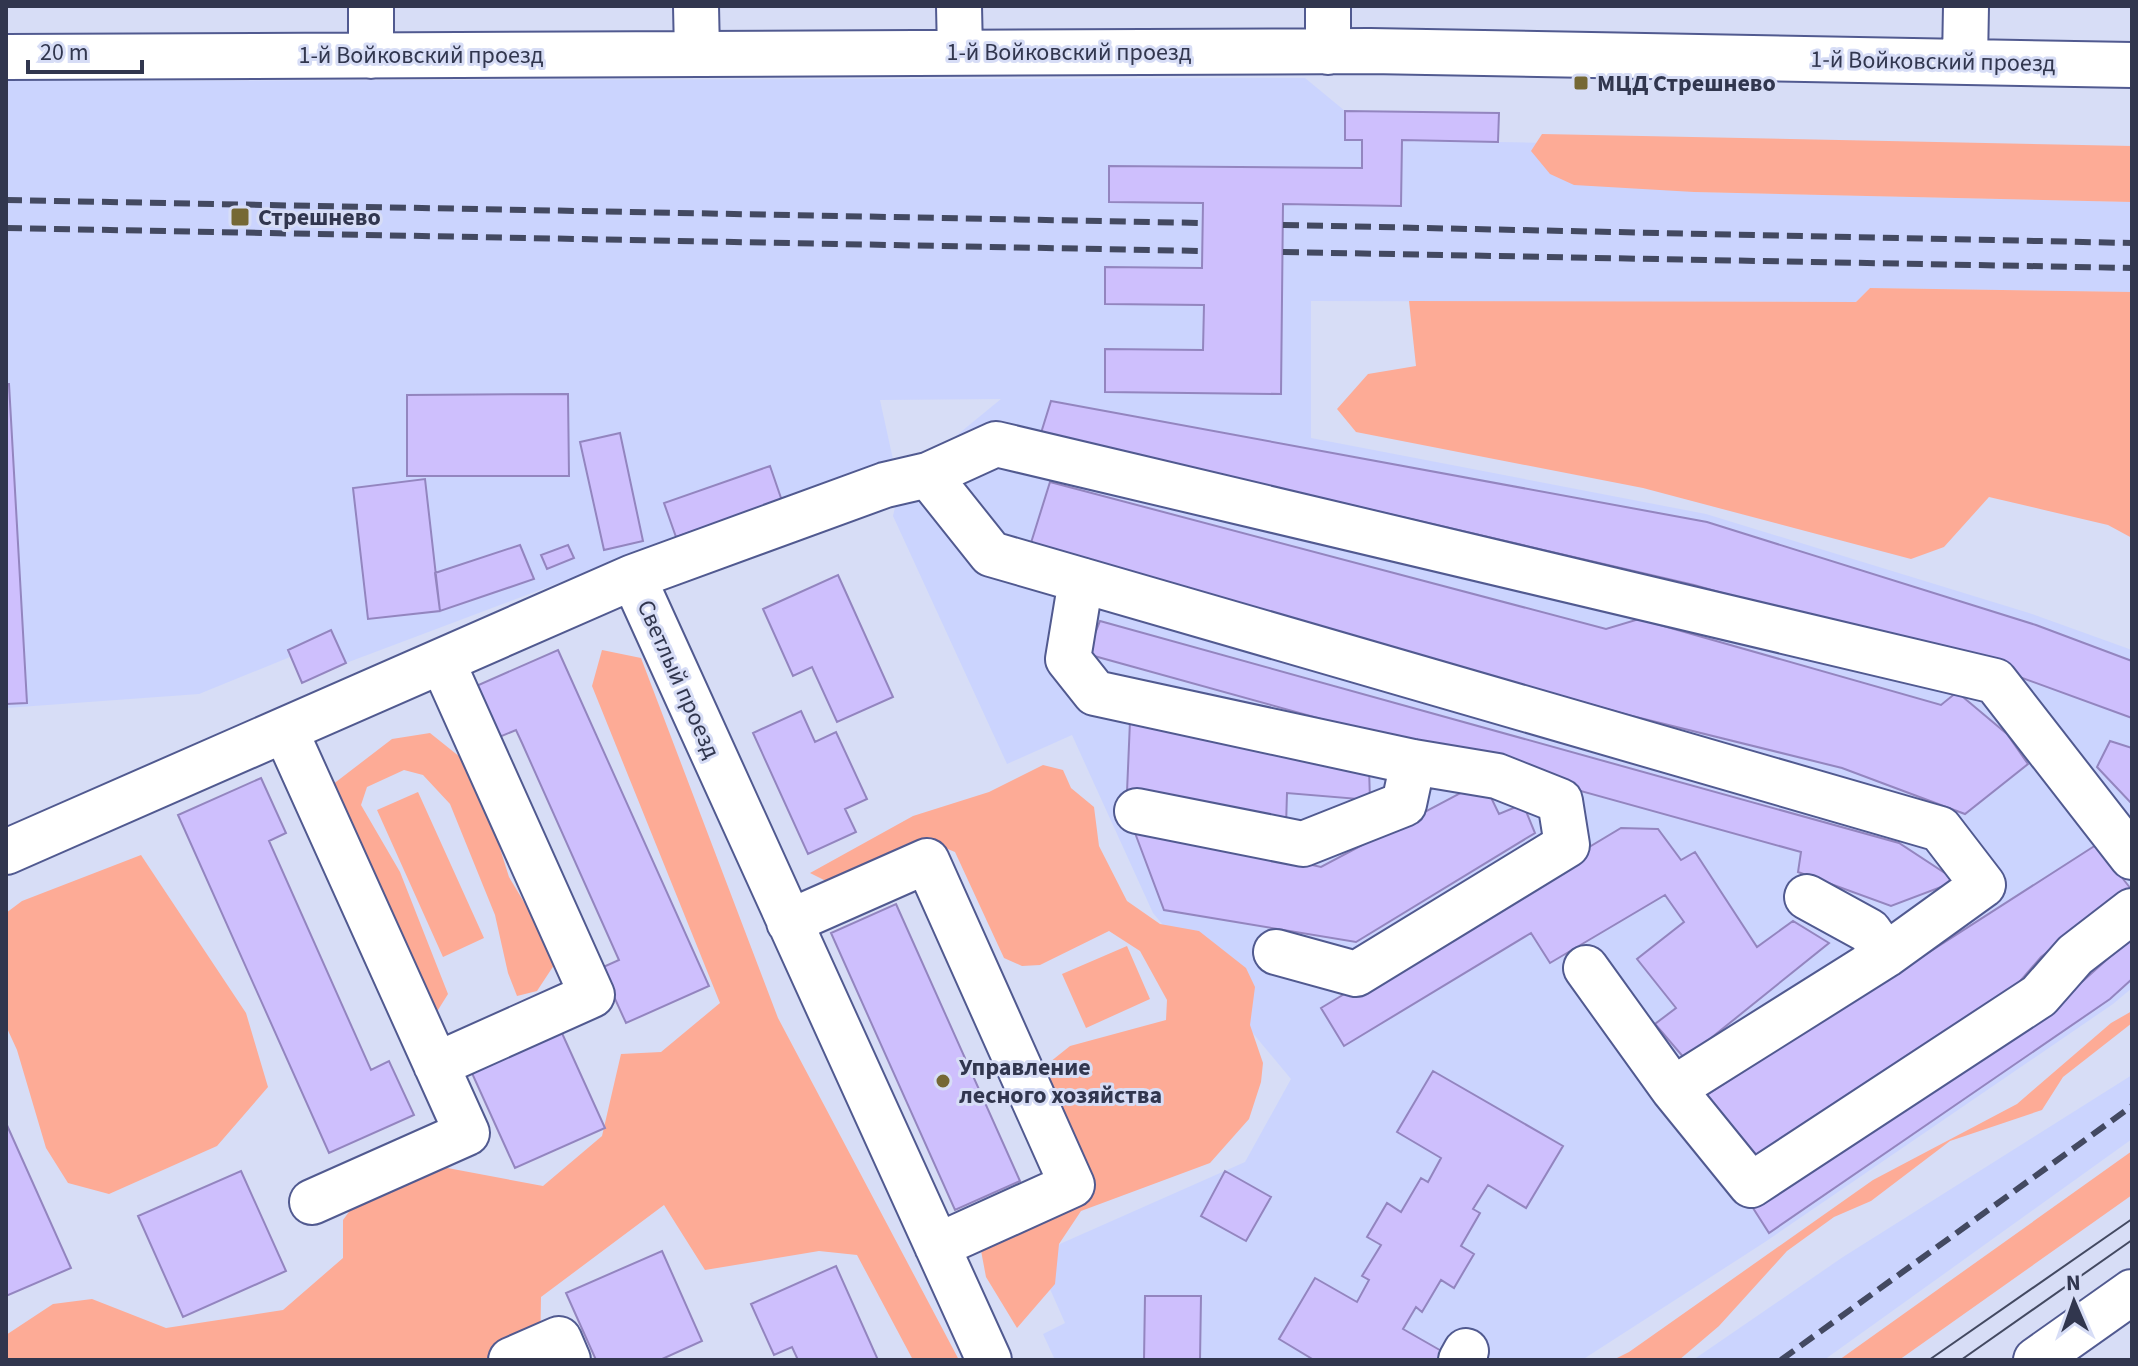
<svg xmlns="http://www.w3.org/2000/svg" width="2138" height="1366" font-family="'Source Sans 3',sans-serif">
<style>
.built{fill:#cbd4fe}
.green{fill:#fdab96}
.building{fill:#cebffd;stroke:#9385bf;stroke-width:2}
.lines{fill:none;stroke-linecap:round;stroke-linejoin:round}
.minor-casing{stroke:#515a90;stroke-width:48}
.minor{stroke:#fff;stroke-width:44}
.tram{stroke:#434961;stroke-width:2}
.rail{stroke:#434961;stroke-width:6;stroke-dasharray:16 8;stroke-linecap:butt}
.poi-dot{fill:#756835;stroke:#d7ddf6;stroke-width:3}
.labels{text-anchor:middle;stroke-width:6;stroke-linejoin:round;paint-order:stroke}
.street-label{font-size:24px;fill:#31364e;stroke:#d7ddf6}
.poi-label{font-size:24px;font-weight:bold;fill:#31364e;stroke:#d7ddf6;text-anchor:start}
</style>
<rect width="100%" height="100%" fill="#d7ddf6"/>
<path class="built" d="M1305 78 1345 111 1499 113V142L1681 146 1694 192 2132 202V292L1870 288 1856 302 1311 301V438L1706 514 2029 613 2132 650V988L2113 1004 1765 1242 1582 1360H1055L1043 1334 1065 1323 1035 1255 1245 1162 1291 1079 1153 913 1072 735 1007 764 893 516 901 481 1001 399 880 400 894 464 673 540 346 663 302 683 290 657 199 694 6 708V81Z
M2132 1075V1139L1824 1360H1693L1843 1257Z"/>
<path class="green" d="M1542 134 2132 146V202L1694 192 1574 185 1550 174 1531 151Z
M1870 288 2132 292V538L2108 525 1989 497 1944 547 1911 559 1643 488 1356 432 1337 409 1368 374 1416 366 1409 301 1856 302Z
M602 650 641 658 778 1018 959 1360H913L857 1255 819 1251 705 1270 664 1205 541 1297 540 1360H6V1335L53 1304 92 1299 166 1328 283 1310 343 1258V1220L389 1157 543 1186 602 1136 621 1054 661 1052 720 1003 592 686Z
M430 733 475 769 509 877 558 959 537 991 517 996 508 973 495 915 450 804 423 775 404 770 367 787 361 805 400 872 448 994 438 1010 419 1014 332 785 392 739Z
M1043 765 1063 770 1071 788 1094 807 1099 846 1127 901 1160 924 1199 931 1246 968 1255 987 1250 1025 1263 1063 1261 1082 1249 1119 1210 1163 1081 1211 1059 1244 1055 1284 1017 1328 986 1277 979 1240 1080 1189 1040 1070 1070 1046 1166 1020 1167 1000 1140 951 1109 931 1040 965 1022 966 1004 958 955 852 938 845 900 850 826 881 810 873 913 816 989 792Z
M418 792 484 938 443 957 377 810Z
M141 855 246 1013 268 1087 217 1146 109 1194 68 1183 46 1148 17 1050 6 1026V913L22 901Z
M1127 946 1150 999 1086 1028 1062 974Z
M2132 1011V1023L2063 1077 2042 1110 1950 1141 1871 1201 1834 1217 1787 1251 1719 1326 1679 1360H1613L1629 1352 1873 1180 2017 1104 2111 1023Z
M2132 1151V1195L1899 1360H1839Z"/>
<path class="building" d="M1345 111 1499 113 1498 142 1402 140 1401 206 1283 204 1281 394 1105 392V349L1203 350 1204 305 1105 304V267L1202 268 1203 203 1109 202V166L1362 168V140H1345Z
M6 384H9L27 703 6 704Z
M568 394 569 476H407V395Z
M1051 401 1707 522 2036 625 2132 661V718L2014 675 1694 585 1041 433Z
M620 433 643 541 604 550 580 442Z
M770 466 782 501 676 537 664 503Z
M425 479 440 611 368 619 353 488Z
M1050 482 1606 629 1639 619 1941 705 1957 692 2007 734 2028 764 1965 814 1842 768 1628 715 1030 546Z
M520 545 534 579 440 611 435 573Z
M568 545 574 558 547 569 541 555Z
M838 575 893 697 837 722 812 667 793 676 763 609Z
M1100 621 1899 843 1957 881 1891 906 1798 872 1801 852 1087 654Z
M331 630 346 663 302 683 288 650Z
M558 650 709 986 626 1023 601 968 619 960 522 743 516 730 497 738 474 687Z
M801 711 815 742 836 732 867 799 845 809 856 832 808 854 753 733Z
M1130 721 1369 768 1370 800 1287 793 1286 827 1127 792Z
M2110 741 2132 748V804L2097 767Z
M261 778 286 833 269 841 371 1070 389 1061 414 1115 329 1153 178 815Z
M1483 781 1499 814 1523 804 1535 833 1356 942 1164 910 1132 825 1321 867Z
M1621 828 1658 829 1681 860 1695 852 1757 947 1793 921 1829 943 1685 1059 1655 1024 1676 1008 1637 959 1684 922 1665 895 1550 963 1531 933 1344 1046 1321 1008Z
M2096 845 2131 889 2041 957 2003 1001 1751 1158 1705 1096Z
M896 904 1020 1181 955 1210 831 933Z
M2132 937V979L2110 999 1769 1233 1753 1208 2083 981Z
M561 1031 605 1128 515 1168 471 1071Z
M1433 1071 1563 1146 1526 1208 1488 1185 1473 1209 1480 1213 1461 1246 1474 1254 1454 1288 1441 1280 1422 1312 1416 1307 1403 1329 1445 1353 1441 1360H1314L1279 1339 1315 1278 1357 1302 1369 1280 1362 1276 1381 1245 1367 1237 1387 1203 1401 1212 1421 1178 1428 1182 1441 1158 1397 1132Z
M6 1123 71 1268 6 1296Z
M241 1171 286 1271 183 1317 138 1216Z
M1225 1171 1271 1197 1246 1241 1201 1216Z
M662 1251 702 1341 660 1360H596L566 1293Z
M836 1266 878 1360H798L792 1347 774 1355 751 1304Z
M1145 1296H1201L1200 1360H1144Z"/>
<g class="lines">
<g class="minor-casing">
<path id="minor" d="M371 6V56
M696 6 697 53
M959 6 960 52
M1328 6V52
M6 57 1370 51 2132 65
M1965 61 1966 6
M928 475 996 444 1995 681 2132 857
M633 577 885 485 928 475 991 554 1940 829 1983 885 1886 955 1673 1089
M1081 580 1068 659 1095 693 1413 762 1497 776 1560 801 1567 845 1356 974 1276 952
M285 730 467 1133 312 1202
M1137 811 1303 844 1404 804 1413 762
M6 852 633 577 989 1360
M1807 897 1869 931 1886 955
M789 922 927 861 1072 1185 937 1246
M1586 968 1673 1089 1751 1185 2039 996 2075 955 2132 911
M436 1065 592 995 442 661
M511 1360 559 1339 568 1360
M1461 1360 1466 1351
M2036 1360 2132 1292"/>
</g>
<use href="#minor" class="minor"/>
<path class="tram" d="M1929 1360 2132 1219
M1961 1360 2132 1240"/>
<path class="rail" d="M6 200 1203 223
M1283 225 2132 243
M6 228 1202 251
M1283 252 2132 268
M1781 1360 2132 1106"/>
</g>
<g class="poi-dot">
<rect x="1573" y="75" width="16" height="16" rx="4"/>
<rect x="230" y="207" width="20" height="20" rx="4"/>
<circle cx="943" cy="1081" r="8"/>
</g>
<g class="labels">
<g class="street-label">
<text x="1069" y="60">1-й Войковский проезд</text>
<text x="421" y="63">1-й Войковский проезд</text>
<text transform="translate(1933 61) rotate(1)" y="8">1-й Войковский проезд</text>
<text transform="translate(679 679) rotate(66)" y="8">Светлый проезд</text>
</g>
<g class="poi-label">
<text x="1597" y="91">МЦД Стрешнево</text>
<text x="258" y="225">Стрешнево</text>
<text x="959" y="1075">Управление<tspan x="959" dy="28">лесного хозяйства</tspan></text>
</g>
</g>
<rect width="2138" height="1366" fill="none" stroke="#31364e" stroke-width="16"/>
<g transform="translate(2074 1302) rotate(358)" stroke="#d7ddf6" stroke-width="6" paint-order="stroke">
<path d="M0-6L14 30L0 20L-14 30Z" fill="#31364e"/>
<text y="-12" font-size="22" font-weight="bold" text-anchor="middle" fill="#31364e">N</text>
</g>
<path d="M28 60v12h114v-12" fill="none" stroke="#31364e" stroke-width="4"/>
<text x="40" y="60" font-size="24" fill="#31364e" stroke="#d7ddf6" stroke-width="6" paint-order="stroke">20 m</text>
</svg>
